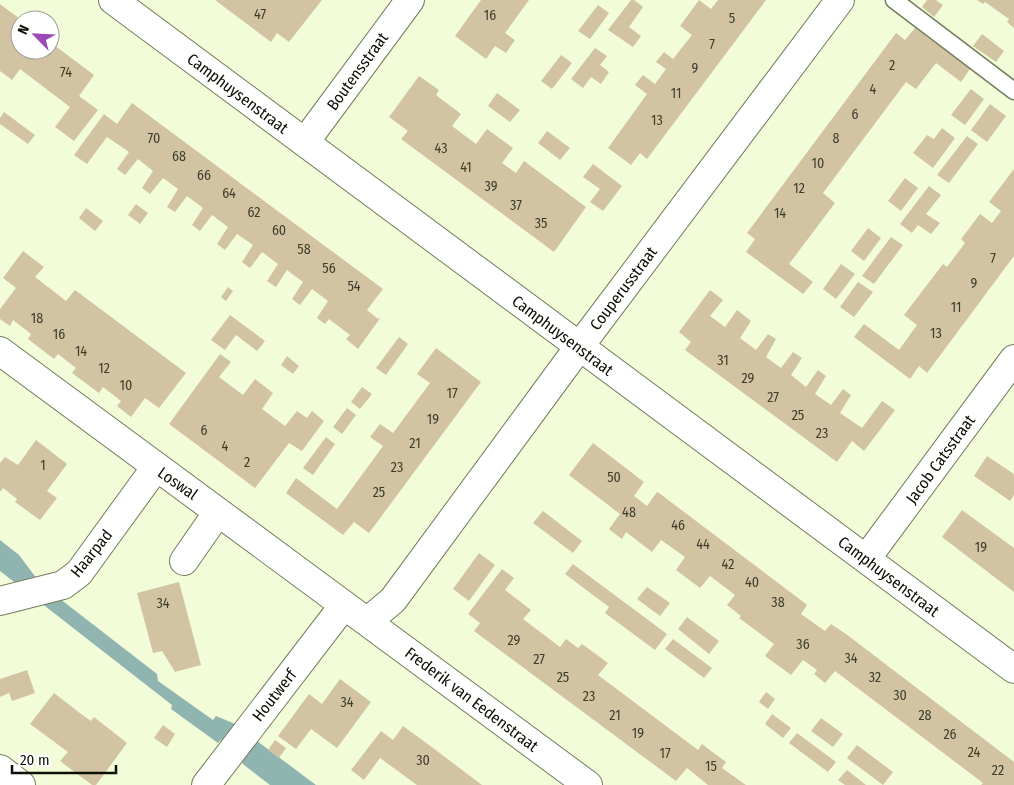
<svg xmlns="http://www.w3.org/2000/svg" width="1014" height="785" font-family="'Fira Sans Condensed',sans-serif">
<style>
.water{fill:#90b5b1}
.building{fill:#d2c4a2}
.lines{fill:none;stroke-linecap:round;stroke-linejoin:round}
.lane-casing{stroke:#737c5c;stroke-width:19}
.street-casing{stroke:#737c5c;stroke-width:30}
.lane{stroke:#fff;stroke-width:16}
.street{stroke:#fff;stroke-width:28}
.labels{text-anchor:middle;stroke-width:4;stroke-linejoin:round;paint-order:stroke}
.number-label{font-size:14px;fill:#3e3d2c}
.street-label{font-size:16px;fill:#0d1005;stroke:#fff}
</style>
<rect width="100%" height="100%" fill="#f2fcd8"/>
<path class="water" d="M0 540 19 555 37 579 64 602 157 674 158 681 213 720 216 716 233 723 316 785H270L244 765 222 739 218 743 171 709 172 705 0 571Z"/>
<path class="building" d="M215 0H322L289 42 277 33 271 42Z
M481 0H529L505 33 515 40 506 53 495 46 486 59 455 36Z
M631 0H634L643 7 629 27 641 36 633 47 608 30Z
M699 0 711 9 718 0H766L647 159 640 153 631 165 608 148 647 94 635 85 643 75 655 84 666 69 656 62 664 52 673 59 692 35 680 26Z
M927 0H936L943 5 934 17 922 7Z
M977 0H1014V28L1007 22 1009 19 985 2 983 4Z
M0 4 20 19V50H50V42L94 75 79 96 98 110 74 141 55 127 70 107 20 69 12 80 0 71Z
M598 5 609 13 590 39 578 31Z
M915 28 970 69 961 82 936 63 916 89 906 82 823 193 835 203 789 264 813 282 803 294 746 252 755 239 747 233 896 33 905 40Z
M982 34 1004 51 996 62 973 46Z
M595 48 607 56 600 65 609 72 601 84 591 77 583 88 571 79Z
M561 55 572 63 552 89 541 81Z
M419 76 439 90 436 95 461 114 452 126 476 144 487 129 513 148 502 163 516 173 524 161 586 207 554 252 401 139 408 131 389 117Z
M971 89 984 99 965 125 951 115Z
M497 93 520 110 510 122 488 106Z
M132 103 383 289 367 310 378 319 381 317 358 349 346 339 350 335 329 319 325 324 317 318 328 301 312 289 300 305 292 299 303 282 287 270 276 287 267 281 278 264 262 252 250 268 242 262 253 245 237 234 225 250 217 244 228 227 212 215 200 231 192 225 203 208 187 196 175 212 167 207 178 189 163 178 150 194 142 188 153 171 138 159 125 175 117 169 129 152 107 137 87 164 74 155 104 114 117 124Z
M990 104 1006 116 987 142 971 130Z
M4 112 35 135 28 144 0 124V118Z
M942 128 955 138 933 168 913 153 927 135 934 139Z
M547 131 570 148 560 160 538 143Z
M967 136 978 144 949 183 937 175Z
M593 164 622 186 603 211 590 202 600 189 583 177Z
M1014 169V256L927 373 919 366 910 379 854 337 864 324 899 350 917 325 904 315 943 264 947 267 965 243 961 239 980 214 992 223 1001 211 989 202Z
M905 178 918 188 901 211 888 201Z
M929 186 941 195 926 214 940 223 931 234 918 225 912 233 900 224Z
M136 204 148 213 140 224 128 215Z
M86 208 103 221 95 231 79 218Z
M868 228 881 238 864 261 851 251Z
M891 237 903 245 874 284 862 276Z
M23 251 44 267 35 277 52 290 66 301 75 290 186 373 159 408 145 398 131 417 117 406 121 401 103 387 99 393 72 373 76 368 58 354 54 359 28 339 31 334 13 320 10 326 0 319V309L16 288 3 278Z
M841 264 855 274 836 299 823 289Z
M858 282 873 292 854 317 840 307Z
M228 287 233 291 226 301 221 297Z
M710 290 723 300 710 316 725 327 737 310 751 321 740 338 756 350 768 334 776 339 766 357 781 368 793 352 802 358 791 375 806 387 818 370 826 376 815 394 831 405 843 389 851 395 840 413 862 428 882 401 895 410 864 451 852 441 837 462 685 350 691 342 679 332Z
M230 315 265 341 257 351 236 335 225 350 211 340Z
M399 337 408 344 386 375 376 368Z
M436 348 481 382 369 533 354 522 343 535 286 493 296 478 337 509 383 446 370 437 380 424 393 433 430 383 417 374Z
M220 354 231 362 219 377 243 395 255 379 273 393 262 409 285 426 297 411 307 418 312 411 324 421 302 451 289 443 255 488 169 424Z
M287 356 299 366 293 374 281 365Z
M362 387 372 394 360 409 351 402Z
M347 408 356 415 342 434 333 427Z
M326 437 335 444 313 475 303 468Z
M36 440 67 464 47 491 57 498 40 520 15 502 17 499 3 488 0 492V463L5 457 18 465Z
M593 443 644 482 634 496 647 506 657 492 659 493 806 604 807 605 801 614 825 631 831 624 846 634 1014 762V785H981L983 783 835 671 825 683 814 674 817 670 803 660 791 675 765 656 774 644 739 618 741 616 727 605 735 595 710 576 700 588 676 570 685 557 661 540 652 552 626 532 622 539 610 530 609 529 620 514 569 475Z
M987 456 1014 474V495L1010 501 974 476Z
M962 510 1014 548V592L942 537Z
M543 511 582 541 573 553 533 523Z
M479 553 495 565 469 601 453 589Z
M573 564 667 634 655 650 605 613 609 607 565 574Z
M502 569 514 578 505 590 531 610 523 619 560 647 566 639 578 648 582 644 608 663 598 675 698 750 702 744 715 754 726 762 722 768 746 785H708L687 768 676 781 474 631 480 623 468 614Z
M179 582 201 665 175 672 162 651 153 653 137 593Z
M647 587 670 603 660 616 637 599Z
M687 617 719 641 709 654 678 629Z
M673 639 712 668 704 678 665 649Z
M27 670 35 693 12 701 9 693 0 697V679Z
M340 679 371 702 337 748 311 729 296 749 278 736 309 694 322 704Z
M766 692 775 699 768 709 759 702Z
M54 693 85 717 91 721 94 717 127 743 96 785H92L60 761 68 752 30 724Z
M772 714 791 728 783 738 765 724Z
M821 718 843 734 833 747 811 731Z
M163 725 175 734 167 747 154 738Z
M403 726 429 745 482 785H417L380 758 364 780 351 770 381 731 393 740Z
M797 733 836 762 828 772 789 743Z
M275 740 286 748 279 758 268 750Z
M857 745 893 772 883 785 847 758Z
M847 770 866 785H845L838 780Z"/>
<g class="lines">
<g class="lane-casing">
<path id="lane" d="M894 0 1014 91"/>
</g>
<g class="street-casing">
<path id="street" d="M113 0 1014 669
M305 142 410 0
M0 351C195 497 393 639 588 785
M866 559 1014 359
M184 561 218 512
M0 601 63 585 79 573 156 467
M368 621 393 600 579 347 840 0
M0 769 21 785
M206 785 344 605"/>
</g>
<use href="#lane" class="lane"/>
<use href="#street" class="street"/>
</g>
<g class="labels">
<g class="number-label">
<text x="260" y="19">47</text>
<text x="490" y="20">16</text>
<text x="732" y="23">5</text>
<text x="712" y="49">7</text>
<text x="892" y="70">2</text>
<text x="695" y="73">9</text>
<text x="66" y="77">74</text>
<text x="873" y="94">4</text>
<text x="676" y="98">11</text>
<text x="855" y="119">6</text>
<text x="657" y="125">13</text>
<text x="154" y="143">70</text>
<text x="836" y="143">8</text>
<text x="441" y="153">43</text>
<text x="179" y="161">68</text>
<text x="818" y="168">10</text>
<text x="466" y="172">41</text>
<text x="204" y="180">66</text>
<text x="491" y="191">39</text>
<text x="799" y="193">12</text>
<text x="229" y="198">64</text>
<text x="516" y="210">37</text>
<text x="254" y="217">62</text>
<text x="780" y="218">14</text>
<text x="541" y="228">35</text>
<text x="279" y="235">60</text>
<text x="304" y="254">58</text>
<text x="993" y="263">7</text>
<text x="329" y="273">56</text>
<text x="974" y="288">9</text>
<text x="354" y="291">54</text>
<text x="956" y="312">11</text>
<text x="37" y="323">18</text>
<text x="936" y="338">13</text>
<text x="59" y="339">16</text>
<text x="81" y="356">14</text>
<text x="723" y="365">31</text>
<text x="104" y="373">12</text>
<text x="748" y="383">29</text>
<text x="126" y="390">10</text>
<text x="452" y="398">17</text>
<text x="773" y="402">27</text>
<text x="798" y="420">25</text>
<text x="433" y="424">19</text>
<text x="204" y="435">6</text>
<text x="822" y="438">23</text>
<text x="415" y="448">21</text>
<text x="225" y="451">4</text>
<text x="247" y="467">2</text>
<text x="43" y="470">1</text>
<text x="397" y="472">23</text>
<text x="614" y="482">50</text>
<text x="379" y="497">25</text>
<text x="629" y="517">48</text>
<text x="678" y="530">46</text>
<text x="703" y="549">44</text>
<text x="981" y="552">19</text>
<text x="728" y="569">42</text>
<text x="752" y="587">40</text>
<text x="778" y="607">38</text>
<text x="163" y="608">34</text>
<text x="514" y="645">29</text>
<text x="803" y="649">36</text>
<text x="851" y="663">34</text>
<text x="539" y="664">27</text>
<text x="563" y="682">25</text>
<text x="875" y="682">32</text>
<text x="900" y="700">30</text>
<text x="589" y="701">23</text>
<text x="347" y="707">34</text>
<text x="615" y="720">21</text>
<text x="925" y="720">28</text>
<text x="638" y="738">19</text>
<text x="950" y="739">26</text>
<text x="974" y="757">24</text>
<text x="665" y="758">17</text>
<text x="423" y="765">30</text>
<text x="711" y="771">15</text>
<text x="998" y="775">22</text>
</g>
<g class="street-label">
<text transform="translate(357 71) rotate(-54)" y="6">Boutensstraat</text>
<text transform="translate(238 93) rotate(37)" y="6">Camphuysenstraat</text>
<text transform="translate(623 288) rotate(-53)" y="6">Couperusstraat</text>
<text transform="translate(563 335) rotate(37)" y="6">Camphuysenstraat</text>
<text transform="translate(940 459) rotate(-54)" y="6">Jacob Catsstraat</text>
<text transform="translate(178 483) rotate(35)" y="6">Loswal</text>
<text transform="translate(91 553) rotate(-51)" y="6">Haarpad</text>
<text transform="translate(889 576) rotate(37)" y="6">Camphuysenstraat</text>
<text transform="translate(274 695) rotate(-52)" y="6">Houtwerf</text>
<text transform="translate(472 699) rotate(37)" y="6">Frederik van Eedenstraat</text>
</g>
</g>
<g transform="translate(35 35) rotate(294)"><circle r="24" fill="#ffffff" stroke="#9e9f9b"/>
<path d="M0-4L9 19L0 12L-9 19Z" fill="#9b4aba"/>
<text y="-8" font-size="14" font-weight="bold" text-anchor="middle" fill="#0d1005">N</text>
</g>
<path d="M12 765v8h104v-8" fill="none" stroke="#0d1005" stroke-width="2.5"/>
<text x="20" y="765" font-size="15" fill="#0d1005" stroke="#ffffff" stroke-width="4" paint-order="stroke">20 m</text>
</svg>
